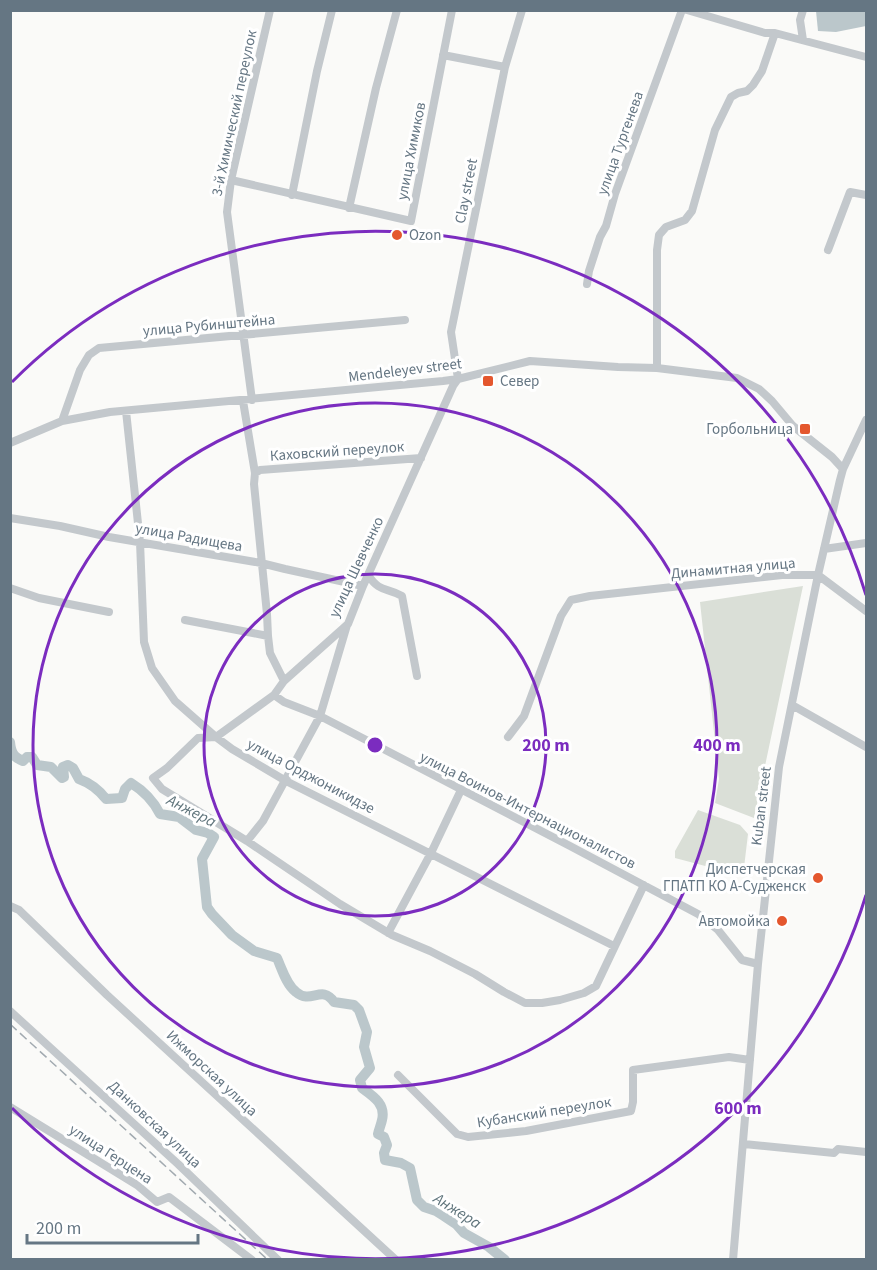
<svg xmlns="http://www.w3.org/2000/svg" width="877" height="1270" font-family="'Source Sans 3',sans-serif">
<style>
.green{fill:#dadfd7}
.water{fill:#bbc7cb}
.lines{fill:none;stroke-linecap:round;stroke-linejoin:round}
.river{stroke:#bbc7cb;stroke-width:10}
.minor{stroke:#c3c8cc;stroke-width:8}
.rail{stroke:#a2aab0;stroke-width:1.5;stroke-dasharray:9 4.5;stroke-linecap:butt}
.ring{fill:none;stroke:#7b2cbf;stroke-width:3}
.poi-dot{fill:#e4572e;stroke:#fff;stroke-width:2}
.labels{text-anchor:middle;stroke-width:6;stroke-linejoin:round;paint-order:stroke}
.street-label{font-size:15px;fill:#657683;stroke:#fff}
.poi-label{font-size:15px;fill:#657683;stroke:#fff;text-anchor:end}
.water-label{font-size:16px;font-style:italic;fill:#60757c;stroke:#fff}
.centre{fill:#7b2cbf;stroke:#fff;stroke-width:3}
.ring-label{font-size:18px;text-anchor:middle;font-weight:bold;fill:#7b2cbf;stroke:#fff;stroke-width:6;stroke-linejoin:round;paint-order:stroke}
</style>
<rect width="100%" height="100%" fill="#fafaf8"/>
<path class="green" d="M803 586 754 818 715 803 719 779 700 602Z
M698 810 740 825 748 834 743 876 675 858V851Z"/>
<path class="water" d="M816 11H866V26L836 32 818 31Z"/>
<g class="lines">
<path class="river" d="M10 742C11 752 13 757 23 761L27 757H32L37 765 51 767 62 778 64 777 63 767 68 765 73 768 79 779C90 783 99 790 106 799L122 798 125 789 131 783C144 791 153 800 160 814L179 817 196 830 208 833 214 837 202 859 207 907 212 914 232 935 254 951 277 958C282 969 286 984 296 992 311 1005 322 984 334 1002L354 1005 359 1010 367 1032 364 1047 370 1068 360 1080 362 1088C373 1096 386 1104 382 1120 381 1125 379 1129 378 1134L384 1137 387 1145 384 1153 385 1160 401 1163 410 1168 417 1200 424 1207 436 1211 444 1216 456 1224 464 1233 489 1247 505 1260"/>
<path class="minor" d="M687 10 765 33H775L866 57
M803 40 800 20 803 10
M443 55 505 67
M231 180 411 221 452 10
M292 195 317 71 332 10
M349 208 376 88 397 10
M828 250 850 192 866 195
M587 284 589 271 600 237 606 226 615 194 682 10
M657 368V250L659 235 666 227 685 220 692 211 715 130 731 97 738 93 747 91 753 85 762 71 775 33
M458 379 453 386 363 586 348 624 284 681 274 695 216 737 198 738 167 768 153 778 162 789 247 841 340 904 392 935 430 951 475 974 504 992 525 1003H542L560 1000 584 993 596 986 644 885
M458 379 451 332 505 67 522 10
M252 400 227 212 231 180 270 10
M243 401 255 473 254 484 267 614 268 636 270 653 284 681
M126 411 140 542 144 642 152 668 175 701 216 737 232 749 286 781 614 946
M62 421 80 370 89 355 99 348 405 320
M10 443 62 421 110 412 443 381 458 379 530 361 618 367 657 368 737 378 759 389 772 401 793 426 832 457 843 469
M255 473 260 470 421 458
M10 518 60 526 109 537 261 563 285 569 363 586
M824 549 866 543
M368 575C380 593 386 587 402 596L417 676
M10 588 39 598 109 612
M185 620 268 636
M274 695 284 702 320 716 570 846 698 914 718 930 742 960 758 964
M792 705 866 747
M508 737 524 716 561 616 571 600 590 596 782 575H818L866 611
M247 841 263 821 320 716 347 625
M10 906 19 910 107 995 396 1260
M388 933 431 853 461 790
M10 1011 178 1164 278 1260
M398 1075 457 1134 468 1137 526 1131 631 1111 633 1102V1070L729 1057 750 1060
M10 1107 137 1185 157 1202 169 1197 252 1260
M744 1144 834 1153 838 1149 866 1152
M733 1260 758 964 779 767 818 575 840 480 843 469 866 420"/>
<path class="rail" d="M10 1024 268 1260"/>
</g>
<g class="ring">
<circle cx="375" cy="745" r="171"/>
<circle cx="375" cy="745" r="342"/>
<path d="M866 895A513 513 0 0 1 12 1108M12 382A513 513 0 0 1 866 595"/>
</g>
<g class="poi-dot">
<circle cx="397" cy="235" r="6"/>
<rect x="482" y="375" width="12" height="12" rx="3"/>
<rect x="799" y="423" width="12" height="12" rx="3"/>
<circle cx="818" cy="878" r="6"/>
<circle cx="782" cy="921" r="6"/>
</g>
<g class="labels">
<g class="street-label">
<text transform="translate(234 113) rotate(-78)" y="5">3-й Химический переулок</text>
<text transform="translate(620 143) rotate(-70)" y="5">улица Тургенева</text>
<text transform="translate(411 151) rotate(-79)" y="5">улица Химиков</text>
<text transform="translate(466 191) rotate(-79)" y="5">Clay street</text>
<text transform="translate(209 325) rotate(-5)" y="5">улица Рубинштейна</text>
<text transform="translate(405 370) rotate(-7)" y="5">Mendeleyev street</text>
<text transform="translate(337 451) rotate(-4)" y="5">Каховский переулок</text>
<text transform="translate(189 537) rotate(10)" y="5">улица Радищева</text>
<text transform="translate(356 567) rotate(-65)" y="5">улица Шевченко</text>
<text transform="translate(733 568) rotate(-5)" y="5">Динамитная улица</text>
<text transform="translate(311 776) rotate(28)" y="5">улица Орджоникидзе</text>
<text transform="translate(761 806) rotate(-83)" y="5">Kuban street</text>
<text transform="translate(528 810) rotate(27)" y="5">улица Воинов-Интернационалистов</text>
<text transform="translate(212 1073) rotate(43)" y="5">Ижморская улица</text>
<text transform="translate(544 1112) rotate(-9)" y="5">Кубанский переулок</text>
<text transform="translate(155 1124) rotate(43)" y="5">Данковская улица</text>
<text transform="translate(111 1154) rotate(33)" y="5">улица Герцена</text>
</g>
<g class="poi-label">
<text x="409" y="240" text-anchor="start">Ozon</text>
<text x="500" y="386" text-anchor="start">Север</text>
<text x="793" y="434">Горбольница</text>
<text x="806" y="874">Диспетчерская<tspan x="806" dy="17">ГПАТП КО А-Судженск</tspan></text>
<text x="770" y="926">Автомойка</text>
</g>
<g class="water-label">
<text transform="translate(192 810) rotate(27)" y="6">Анжера</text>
<text transform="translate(458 1210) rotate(32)" y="6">Анжера</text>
</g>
</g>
<circle cx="375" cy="745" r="9" class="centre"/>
<g class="ring-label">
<text x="546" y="751">200 m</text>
<text x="717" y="751">400 m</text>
<text x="738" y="1114">600 m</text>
</g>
<rect width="877" height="1270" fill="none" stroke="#657683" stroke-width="24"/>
<path d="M27 1234v9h171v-9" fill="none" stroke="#657683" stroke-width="3"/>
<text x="36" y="1234" font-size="18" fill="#657683" stroke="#ffffff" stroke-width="4.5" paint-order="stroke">200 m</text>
</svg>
